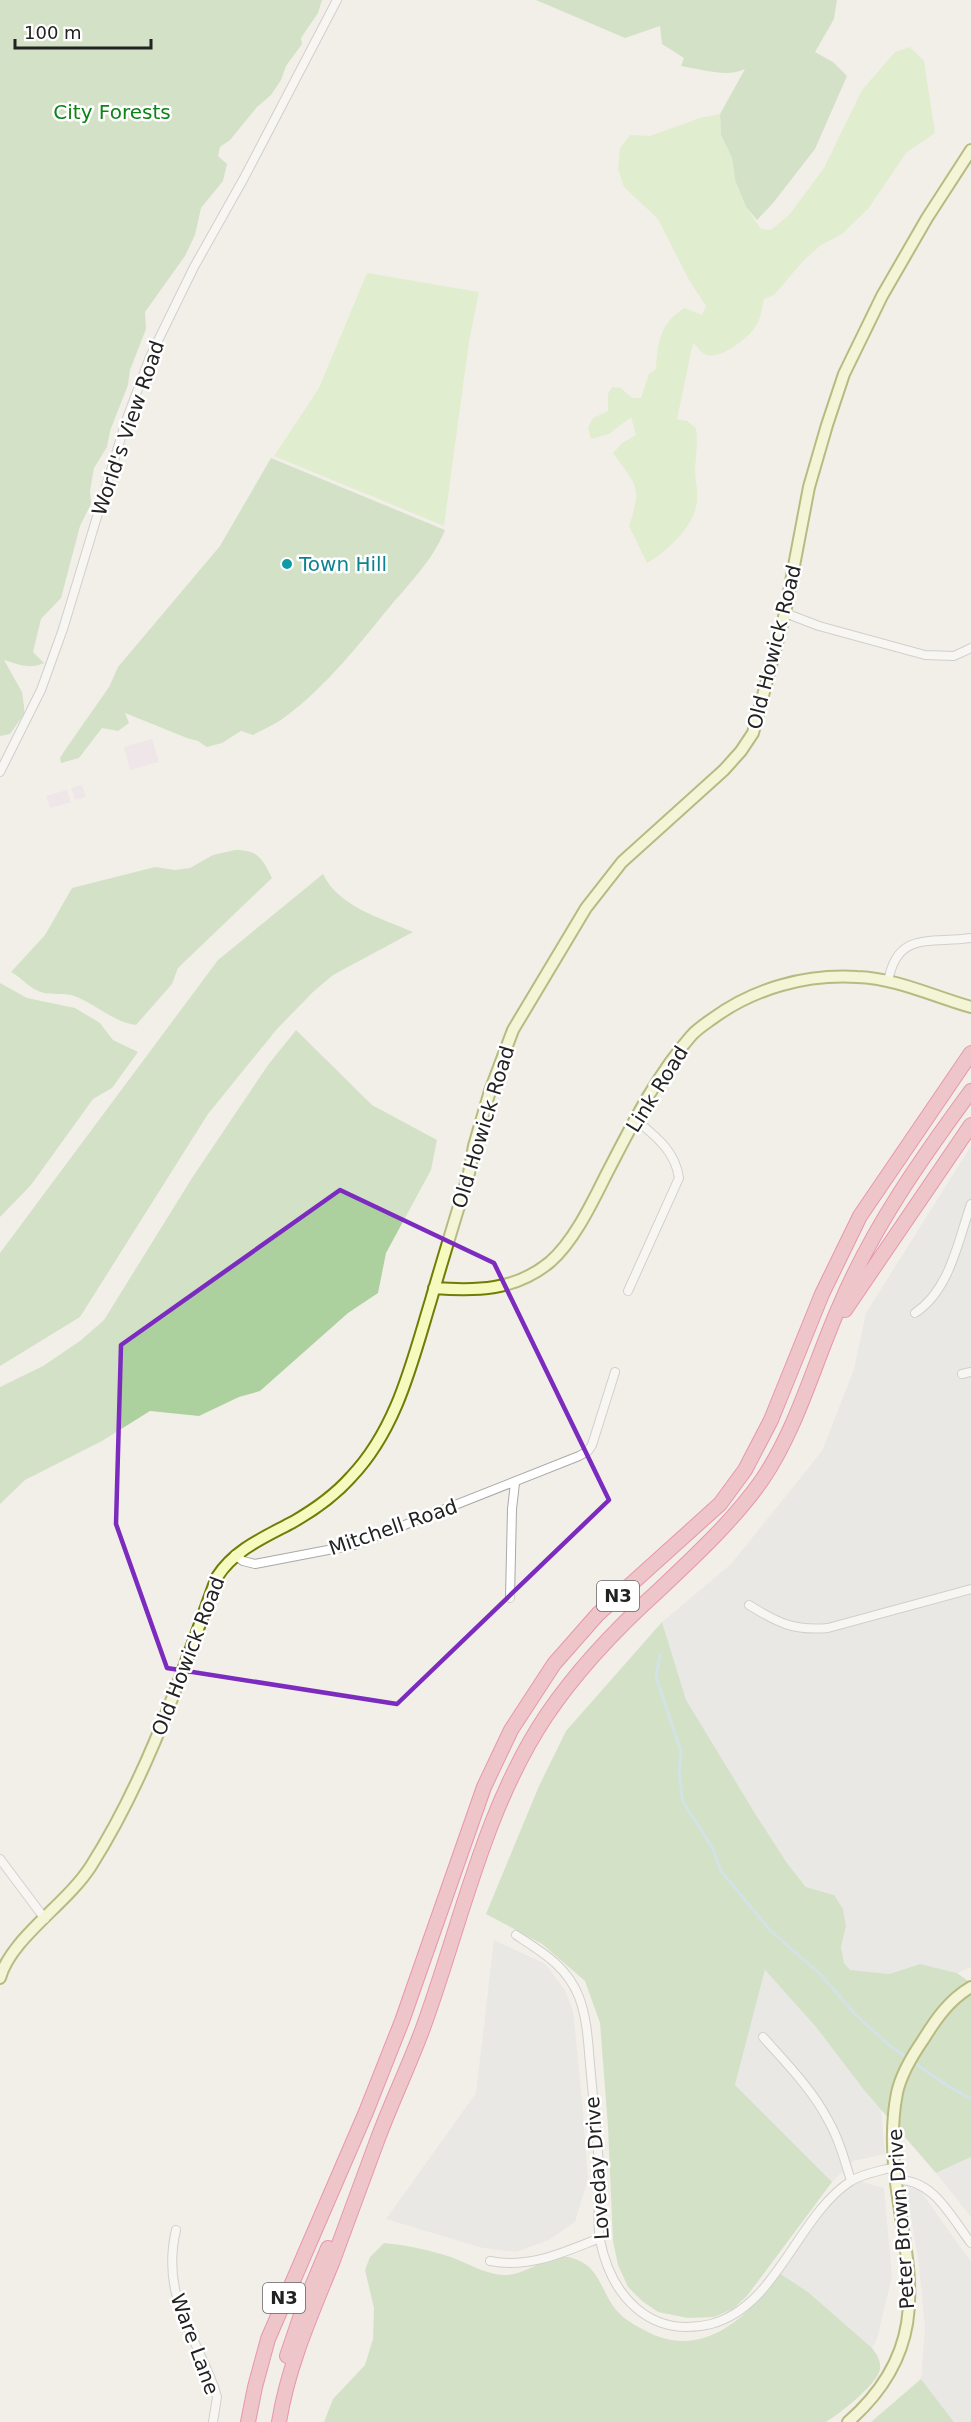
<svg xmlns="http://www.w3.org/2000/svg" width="971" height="2422" font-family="'DejaVu Sans',sans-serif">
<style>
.residential{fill:#e0dfdf}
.industrial{fill:#ebdbe8}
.grass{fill:#cdebb0}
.forest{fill:#add19e}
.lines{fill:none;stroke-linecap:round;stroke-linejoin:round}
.stream{stroke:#aad3df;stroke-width:3}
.street-casing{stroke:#a9a9a9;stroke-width:10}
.secondary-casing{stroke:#707d05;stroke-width:14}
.highway-casing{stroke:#dc2a67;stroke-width:16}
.street{stroke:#fff;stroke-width:8}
.secondary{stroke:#f7fabf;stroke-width:10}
.highway{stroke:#e892a2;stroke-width:14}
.marked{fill:none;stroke:#7b2cbf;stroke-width:4.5;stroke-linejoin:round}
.culture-dot{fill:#0f9aa8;stroke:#fff;stroke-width:2}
.labels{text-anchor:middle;stroke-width:5;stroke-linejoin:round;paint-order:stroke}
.shield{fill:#fff;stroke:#646464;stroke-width:1.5}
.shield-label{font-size:18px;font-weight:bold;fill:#222}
.park-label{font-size:20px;fill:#0c8416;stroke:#fff}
.street-label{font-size:20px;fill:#222;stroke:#fff}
.culture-label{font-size:20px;fill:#0d838f;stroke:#fff;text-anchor:start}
</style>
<rect width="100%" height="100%" fill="#f2efe9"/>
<path class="residential" d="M971 1146V1967L957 1973 920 1964 888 1974 850 1971 844 1963 841 1947 846 1926 834 1895 807 1887 787 1863 756 1815 685 1700 662 1622 731 1564 822 1451 854 1369 866 1313Z
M494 1940 545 1964 565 1990 573 2011 582 2100 588 2179 575 2222 549 2240 516 2252 483 2248 386 2219 476 2093Z
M765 1970 816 2027 864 2090 881 2109 885 2154 853 2161 832 2182 735 2085Z
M971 2157V2217L936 2173Z
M852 2179 884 2188 892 2276 877 2339 872 2348 808 2292 779 2273 844 2184Z
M906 2187 919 2189 971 2262V2422H954L921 2379 925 2328 919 2265Z"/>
<path class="industrial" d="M152 739 159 762 130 770 124 747Z
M82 785 86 797 75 800 71 788Z
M67 790 71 802 50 808 46 796Z"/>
<path class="grass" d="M910 47 924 61 935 133 906 153 868 209 842 234 821 245 804 260 774 295 764 299C762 307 761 319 756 326 748 338 722 359 707 355 700 353 698 347 693 343L677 419 687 421 696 428C698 443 696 456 695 470 695 480 698 489 697 499 697 524 667 552 647 563L629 526C643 485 636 486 613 453L622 443 636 435 631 417 609 434 591 439 588 428 593 418 608 411V394L612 387 621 388 632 398H641L649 374 656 369C657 343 661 321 685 308L702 315 706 306 689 280 658 219 624 187 618 169 620 148 630 135 650 136 700 118 720 114 721 135 732 158 735 180 746 207 761 229 771 230 789 215 824 168 862 90 895 52Z
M367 273 479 292 469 342 444 526 274 456 319 388Z"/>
<path class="forest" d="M0 0H322L318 13 301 38 302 44 286 66 281 80 271 95 257 107 230 140 220 147 218 156 227 164 223 181 201 208 195 235 185 256 145 312 146 329 130 370 128 385 110 431 107 447 94 468 90 491 91 504 80 526 61 598 41 619 33 652 44 663C29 670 18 664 4 660L22 692 24 706V714L10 734 0 736Z
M536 0H837L834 19 815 52 833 62 847 76 815 149 773 203 757 220 746 207 735 180 732 158 721 135 720 114 745 69C728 78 700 69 681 66L684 58 662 44 660 26 625 38Z
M271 458 445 530C434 558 411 582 392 604 359 644 327 686 285 717 276 724 264 729 253 735L241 731 222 743 207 747 198 741 187 738 125 713 129 723 118 731 102 728 79 758 61 763 60 758 65 750 109 687 118 667 220 546Z
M235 850C258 850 262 858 272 878L178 968 172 984 136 1025C112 1022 94 1002 71 995 59 992 48 997 34 989 26 984 20 977 11 972L45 935 72 888 155 867 175 870 190 868 213 855Z
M323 874C339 907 381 918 413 932L333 975 313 992 277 1029 208 1114 80 1317 0 1366V1253L218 960Z
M0 983 27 998 75 1008 100 1023 113 1040 138 1052 112 1088 93 1099 31 1185 0 1217Z
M296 1030 372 1105 437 1140 431 1170 386 1253 378 1293 348 1313 260 1391 239 1397 199 1416 150 1411 102 1441 25 1480 0 1504V1387L43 1366 80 1341 104 1320 192 1178 268 1065Z
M662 1622 686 1700 756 1815 787 1863 806 1887 834 1895 843 1909 846 1926 841 1947 844 1963 850 1970 889 1974 920 1964 957 1973 971 1983V2157L936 2173 864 2090 816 2027 765 1970 735 2085 832 2182 747 2296 733 2309 714 2317 688 2318 658 2312 642 2301 628 2287 618 2265 613 2241 608 2127 600 2023 585 1981 542 1944 486 1914 539 1786 566 1731Z
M384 2243C407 2245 429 2250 451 2257 467 2263 485 2274 503 2275 525 2277 551 2251 572 2258 601 2266 600 2292 618 2312 626 2321 640 2328 652 2334 706 2358 750 2315 779 2273L808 2292 872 2348C877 2355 881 2360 880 2369 878 2384 839 2414 826 2422H324L333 2399 365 2365 373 2339 374 2308 365 2270 370 2257Z
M921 2379 954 2422H871Z"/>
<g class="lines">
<path class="stream" d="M660 1655 656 1677 681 1752 679 1774 683 1802 712 1847 721 1871 770 1930 821 1975 855 2014 889 2045 907 2058
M913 2062 948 2086 971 2099"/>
<g class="street-casing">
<path id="street" d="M785 613 819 626 925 655 954 656 971 648
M0 772 41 690 63 629 126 421 150 357 194 267 244 178 337 0
M888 982C897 930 931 944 971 938
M628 1291 679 1178C675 1150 655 1136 635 1119
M915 1313C950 1290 958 1241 971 1204
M962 1374 971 1372
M235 1555 243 1561 255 1564 354 1545 579 1456 588 1451 592 1445 615 1372
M510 1598 512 1509 515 1483
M749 1605C778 1623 794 1631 828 1628L971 1589
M0 1859 45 1919
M516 1935C542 1952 567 1966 579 1997 587 2018 588 2041 590 2064 593 2098 597 2133 599 2167 601 2191 596 2217 600 2240 611 2295 649 2339 711 2324 777 2307 797 2216 851 2181 864 2173 881 2171 894 2167
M763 2037C786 2063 812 2089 828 2120 839 2139 845 2161 851 2181
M896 2180C933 2178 951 2217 971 2243
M176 2230C161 2294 193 2331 214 2387L217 2397 213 2422
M490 2261C530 2269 564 2252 600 2238"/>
</g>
<g class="secondary-casing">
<path id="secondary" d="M434 1288C476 1291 515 1291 550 1262 574 1241 592 1203 606 1175 631 1127 655 1077 691 1036 697 1029 705 1024 712 1019 754 988 806 974 857 977 896 978 935 997 971 1007
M0 1978C11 1938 67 1904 91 1866 148 1776 181 1675 217 1577 235 1549 265 1537 293 1522 314 1510 335 1495 351 1477 397 1429 412 1362 431 1300 443 1258 456 1216 469 1173L474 1146 490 1091 513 1030 586 908 622 862 724 770 741 751 753 733 785 613 809 487 827 425 844 374 882 296 927 218 971 150
M848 2422C966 2319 873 2216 897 2093 901 2074 912 2056 923 2040 936 2019 949 2000 971 1987"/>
</g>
<g class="highway-casing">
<path id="highway" d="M845 1310 971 1125
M287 2356 305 2303 328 2248
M248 2422 255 2387 268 2339 366 2112 402 2021 484 1787 511 1730 554 1664 598 1614 720 1504 745 1470 771 1420 822 1294 860 1216 971 1053
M279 2422C288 2366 311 2315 332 2263 347 2222 362 2182 377 2141 391 2103 409 2066 423 2028 461 1924 484 1809 546 1716 577 1670 617 1628 658 1591 695 1556 733 1521 762 1480 797 1429 815 1361 840 1305 873 1227 921 1159 971 1091"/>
</g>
<use href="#street" class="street"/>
<use href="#secondary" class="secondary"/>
<use href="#highway" class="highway"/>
</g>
<path d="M0 0H971V2422H0ZM340 1190 494 1263 609 1500 397 1704 167 1668 116 1524 121 1345Z" fill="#f2efe9" fill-opacity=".55" fill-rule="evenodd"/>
<path class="marked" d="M340 1190 494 1263 609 1500 397 1704 167 1668 116 1524 121 1345Z"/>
<circle class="culture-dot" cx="287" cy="564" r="6"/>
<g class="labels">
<g class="shield">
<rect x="597" y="1581" width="42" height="30" rx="4.5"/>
<rect x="263" y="2283" width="42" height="30" rx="4.5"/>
</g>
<g class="shield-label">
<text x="618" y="1602">N3</text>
<text x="284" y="2304">N3</text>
</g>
<g class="park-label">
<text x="112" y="119">City Forests</text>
</g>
<g class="street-label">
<text transform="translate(128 428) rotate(-71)" y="7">World's View Road</text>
<text transform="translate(774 647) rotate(-76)" y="7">Old Howick Road</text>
<text transform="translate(657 1089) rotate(-58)" y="7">Link Road</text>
<text transform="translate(483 1127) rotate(-73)" y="7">Old Howick Road</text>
<text transform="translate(393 1527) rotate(-19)" y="7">Mitchell Road</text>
<text transform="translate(188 1656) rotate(-69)" y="7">Old Howick Road</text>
<text transform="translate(597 2168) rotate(-94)" y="7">Loveday Drive</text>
<text transform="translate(901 2219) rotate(-94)" y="7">Peter Brown Drive</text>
<text transform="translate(195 2344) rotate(70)" y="7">Ware Lane</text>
</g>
<g class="culture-label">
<text x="299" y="571">Town Hill</text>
</g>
</g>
<path d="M15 39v9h136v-9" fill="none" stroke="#222222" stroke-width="3"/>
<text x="24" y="39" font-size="18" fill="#222222" stroke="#ffffff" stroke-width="4.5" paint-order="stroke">100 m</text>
</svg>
